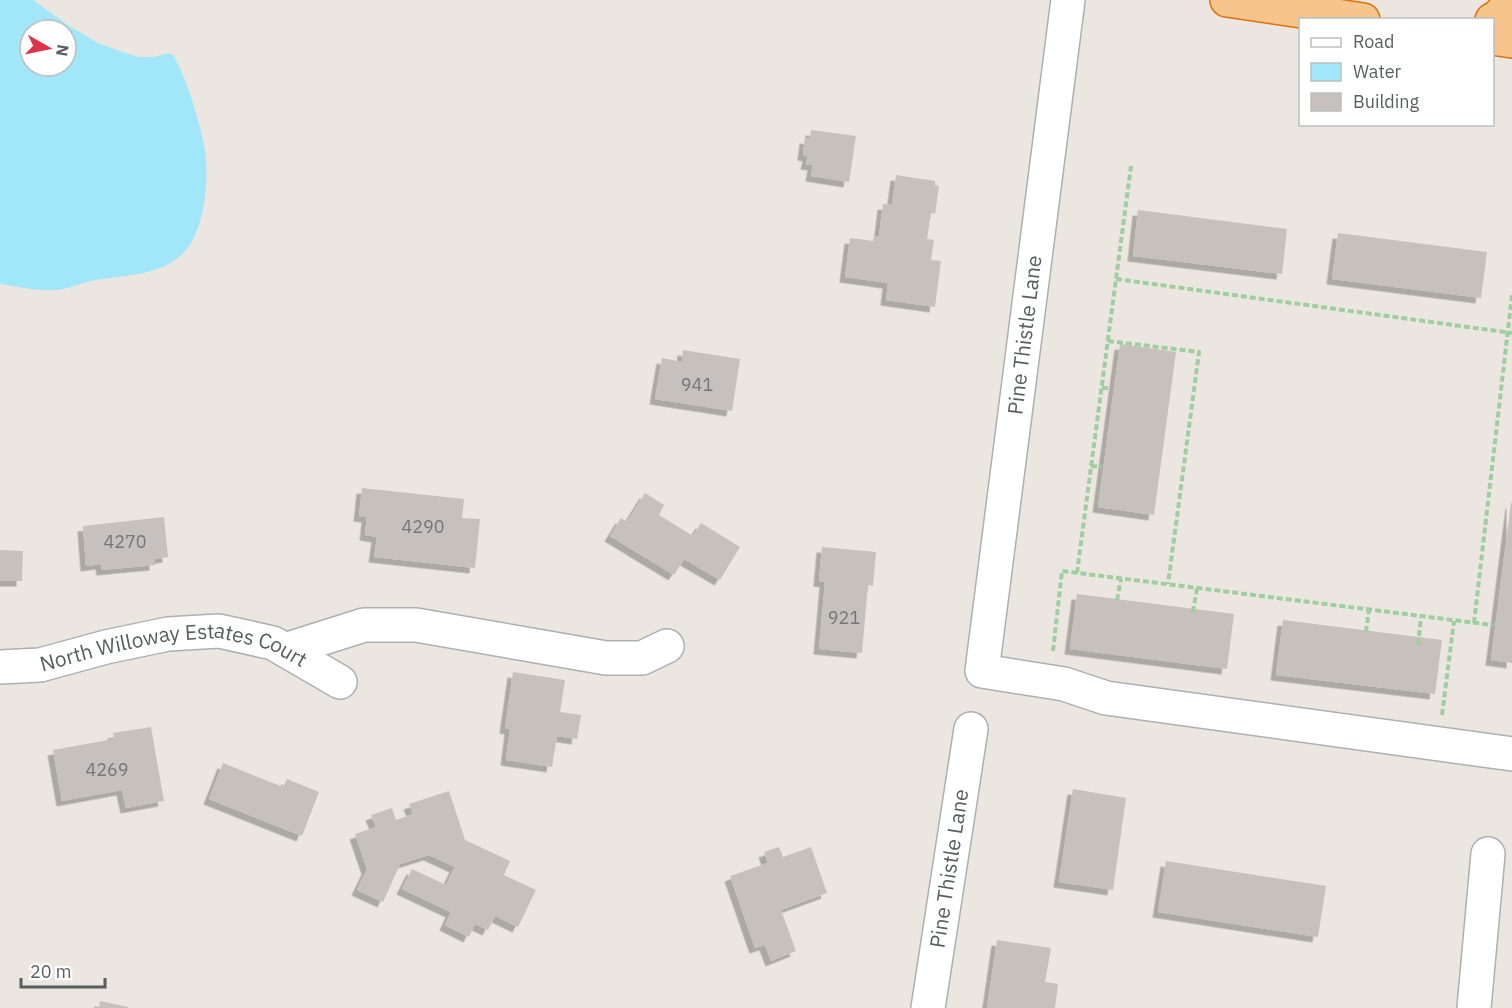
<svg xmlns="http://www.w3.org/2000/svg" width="1512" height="1008" font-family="'IBM Plex Sans',sans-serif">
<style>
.water{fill:#a2e6fa;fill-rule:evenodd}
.building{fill:#c6c1bd;filter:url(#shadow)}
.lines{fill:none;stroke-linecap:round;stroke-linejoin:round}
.minor-casing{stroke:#acb0b2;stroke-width:36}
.highway-casing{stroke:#df710d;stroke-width:36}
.path{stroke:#9fcea1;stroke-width:4;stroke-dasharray:6 3;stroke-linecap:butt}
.minor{stroke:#fff;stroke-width:33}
.highway{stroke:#f6c58c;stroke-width:33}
.labels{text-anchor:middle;stroke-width:5;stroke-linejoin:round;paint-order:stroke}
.number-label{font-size:18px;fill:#747777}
.street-label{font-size:21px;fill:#595e60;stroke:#fff}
</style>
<defs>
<filter id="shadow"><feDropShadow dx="-5.5" dy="5.5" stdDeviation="0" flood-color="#0004"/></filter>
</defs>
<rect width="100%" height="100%" fill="#ebe6e0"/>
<path class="water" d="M0 0H33L69 26 98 43 125 53 139 57H153L169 53 173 55C181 68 186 83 191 97 197 117 204 138 206 159 208 187 204 230 185 251 162 276 126 275 95 280 81 283 69 289 55 290 37 291 18 287 0 284ZM30 30H66V66H30Z"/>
<path class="building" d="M811 130 856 136 849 182 811 176 813 165 806 164 808 156 803 155 805 138 810 139Z
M896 175 935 181V185L939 186 935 214 931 213 927 239 934 240 931 260 941 261 935 307 886 300 888 283 845 277 850 238 873 241 874 236 879 237 883 204 892 205Z
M1138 210 1287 229 1282 274 1133 256Z
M1338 233 1487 252 1481 298 1332 279Z
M1120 344 1176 352 1154 515 1098 507Z
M683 350 740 359 732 411 655 399 662 358 682 362Z
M362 488 464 499 462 518 480 519 475 568 374 557 377 537 365 535 367 517 359 516Z
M645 493 664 505 659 515 693 536 701 523 740 547 720 580 684 559 674 575 610 536 621 518 627 522Z
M1511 503H1512V663L1491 660Z
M164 517 168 557 155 559V565L102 570 101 564 86 566 83 526Z
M822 547 876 552 873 586 868 585 862 653 819 649 825 582 819 581Z
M0 550 23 551 22 581H0Z
M1077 594 1234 614 1227 669 1070 649Z
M1283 620 1442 640 1435 694 1276 675Z
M513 672 565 680 560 712 581 715 577 739 557 736 552 767 506 760 510 729 505 728Z
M151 727 164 801 126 808 122 790 62 801 53 750 114 739 113 733Z
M223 763 283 787 287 779 319 792 302 836 209 799Z
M1073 789 1126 798 1113 890 1059 882Z
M449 791 465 840 510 861 504 875 536 890 518 927 495 916 488 930 475 924 469 937 445 925 451 912 402 889 412 869 446 885 455 867 429 855 400 864 383 902 357 890 367 869 355 834 376 827 371 815 392 808 396 820 413 814 409 804Z
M779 847 783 857 811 847 827 893 781 910 796 951 771 961 765 945 755 948 730 876 768 863 764 852Z
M1166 861 1326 886 1318 937 1158 912Z
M997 940 1051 948 1045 982 1058 984 1055 1008H987Z
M100 1001 128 1007V1008H99Z"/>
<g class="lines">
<g class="minor-casing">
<g id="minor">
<path d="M1068 0 982 671 1064 684 1106 698 1512 754"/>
<path d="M285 650 364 625H416L606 658H642L667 646"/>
<path id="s1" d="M0 667 40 665 106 647 168 634 219 631 273 643 340 682"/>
<path id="s2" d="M928 1008 971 729"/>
<path d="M1474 1008 1488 854"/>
</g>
</g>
<g class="highway-casing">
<path id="highway" d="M1227 0 1363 20
M1492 20 1499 16 1511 0
M1492 38 1512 41"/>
</g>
<path class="path" d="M1116 279 1512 333
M1108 341 1199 352 1168 584
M1102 388H1111
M1091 466 1102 467
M1077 573 1131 166
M1117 600 1121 579
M1193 612 1197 588
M1474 623 1512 295
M1366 632 1369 610
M1418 645 1421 617
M1053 651 1062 571 1493 625
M1442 715 1454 621"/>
<use href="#minor" class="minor"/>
<use href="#highway" class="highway"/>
</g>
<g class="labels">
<g class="number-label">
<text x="697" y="391">941</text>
<text x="423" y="533">4290</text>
<text x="125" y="548">4270</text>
<text x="844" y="624">921</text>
<text x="107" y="776">4269</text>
</g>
<g class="street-label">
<text transform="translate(1025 335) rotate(-83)" y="7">Pine Thistle Lane</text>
<text dy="7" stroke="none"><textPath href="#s1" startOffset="178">North Willoway Estates Court</textPath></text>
<text dy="7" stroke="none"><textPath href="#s2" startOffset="141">Pine Thistle Lane</textPath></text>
</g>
</g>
<rect x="1299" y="18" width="195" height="108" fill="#ffffff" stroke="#bdbfbf" stroke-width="1.5"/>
<rect x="1311" y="38" width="30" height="9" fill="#ffffff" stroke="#bdbfbf" stroke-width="1.5"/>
<text x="1353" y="48" font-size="18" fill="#595e60">Road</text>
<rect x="1311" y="63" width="30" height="18" fill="#a2e6fa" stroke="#bdbfbf" stroke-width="1.5"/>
<text x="1353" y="78" font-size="18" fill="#595e60">Water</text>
<rect x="1311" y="93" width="30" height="18" fill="#c6c1bd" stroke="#bdbfbf" stroke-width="1.5"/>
<text x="1353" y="108" font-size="18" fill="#595e60">Building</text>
<g transform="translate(48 48) rotate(99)"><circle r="28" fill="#ffffff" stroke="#bdbfbf" stroke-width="1.5"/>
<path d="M0-4.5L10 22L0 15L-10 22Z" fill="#de334a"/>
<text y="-9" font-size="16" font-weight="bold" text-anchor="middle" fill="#595e60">N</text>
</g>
<path d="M21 978v9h84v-9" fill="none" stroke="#595e60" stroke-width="3"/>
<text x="30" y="978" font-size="18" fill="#595e60" stroke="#ffffff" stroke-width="4.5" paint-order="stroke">20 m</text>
</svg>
